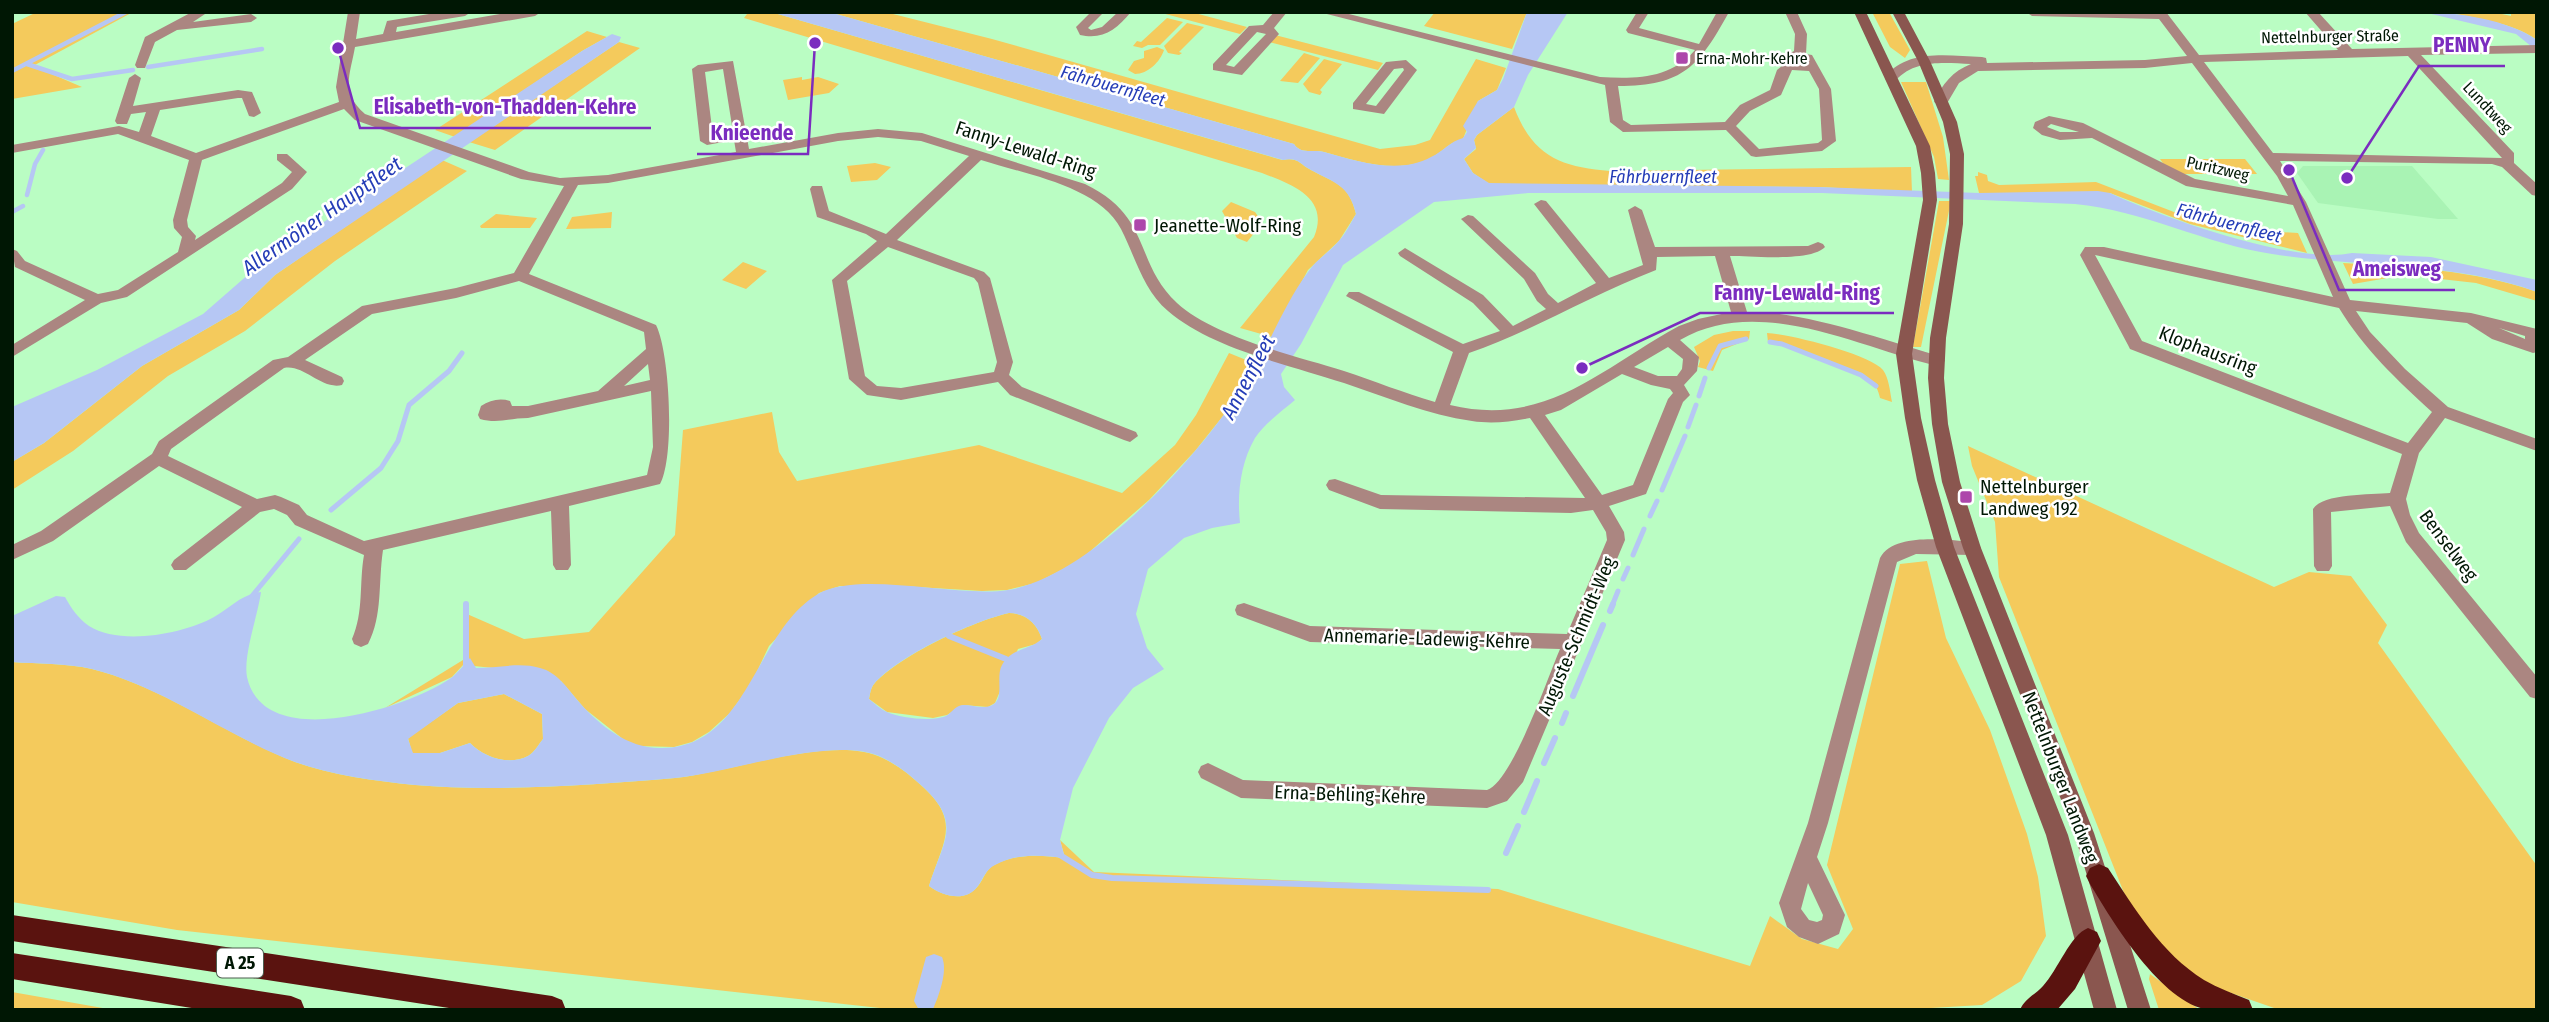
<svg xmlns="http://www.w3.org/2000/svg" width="2549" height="1022" font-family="'Fira Sans Condensed',sans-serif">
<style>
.built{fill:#a9f3b4}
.green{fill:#f4ca5c}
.water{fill:#b6c7f4;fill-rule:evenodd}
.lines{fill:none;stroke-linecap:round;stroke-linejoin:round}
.stream-far2{stroke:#b6c7f4;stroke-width:4.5}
.stream-far1{stroke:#b6c7f4;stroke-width:5}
.stream{stroke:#b6c7f4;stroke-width:6}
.canal{fill:#b6c7f4;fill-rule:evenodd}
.street{fill:#ab8681;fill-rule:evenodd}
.secondary{fill:#8a564f;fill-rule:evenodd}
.highway{fill:#5a130f;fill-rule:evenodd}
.poi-dot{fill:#ad47ab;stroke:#fff;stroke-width:2.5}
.labels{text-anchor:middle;stroke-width:5;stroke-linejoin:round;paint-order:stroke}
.far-street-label{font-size:16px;fill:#001704;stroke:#fff}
.far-poi-label{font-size:16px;fill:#001704;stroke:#fff;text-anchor:start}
.far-water-label{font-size:18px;font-style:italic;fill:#253db7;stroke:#fff}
.shield{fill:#fff;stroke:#4c5d4f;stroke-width:2}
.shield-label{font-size:18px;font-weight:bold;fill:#001704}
.street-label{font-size:19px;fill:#001704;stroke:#fff}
.poi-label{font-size:19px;fill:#001704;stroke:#fff;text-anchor:start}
.water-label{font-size:21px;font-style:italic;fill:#253db7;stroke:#fff}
.leader{fill:none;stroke:#7b2cbf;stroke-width:2.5}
.callout-dot{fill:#7b2cbf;stroke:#fff;stroke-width:2.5}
.callout-label{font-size:21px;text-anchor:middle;font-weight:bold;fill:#7b2cbf;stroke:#fff;stroke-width:5;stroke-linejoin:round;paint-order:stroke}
</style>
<rect width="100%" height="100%" fill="#bafdc3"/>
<path class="built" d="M2303 166H2412L2458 219H2438L2318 203 2297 173Z"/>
<path class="green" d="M37 12H133L33 66 82 87 12 99V24Z
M740 12H771L1282 160C1299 157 1299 164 1311 170 1335 183 1349 184 1356 214L1339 241 1308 270 1272 337 1240 328 1314 237C1330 198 1293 185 1262 173L744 18 747 14Z
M829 12H885L992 39 1380 149 1415 145 1430 140 1476 59 1506 68 1497 90 1478 101 1463 139C1449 142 1444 151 1431 158 1399 175 1356 161 1324 152 1313 149 1301 155 1294 144Z
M1158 12H1191L1247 27 1240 34Z
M1435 12H1527L1512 49 1424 26Z
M1872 12H1889L1910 50 1905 58 1890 47Z
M2447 12H2493L2511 16V12H2537V40C2512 22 2477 19 2447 12Z
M1167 18 1183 22 1160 45H1148L1142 48 1133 46 1137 41 1141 42Z
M1187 23 1204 27 1179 52 1182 53 1179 55 1168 53 1164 46Z
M587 31 607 37 582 51 455 137 435 130Z
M1275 35 1383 63 1378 70 1269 42Z
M619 42 640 48 495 150 469 142Z
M1157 47 1164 50C1160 62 1148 74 1135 74L1128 70 1134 61 1144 58V51Z
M1304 53 1320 58 1298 83 1280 81Z
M1324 59 1342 64 1320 90 1322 92 1320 95 1309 92 1303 84Z
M802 77V80L818 77 839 84 829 93 788 100 783 80Z
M1901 82H1926L1943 137 1949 180 1938 179 1934 157Z
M1514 107C1533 157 1561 167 1610 171L1911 167 1912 192 1819 187 1489 184 1473 173 1464 159 1476 149 1474 140 1477 135Z
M2160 159H2245L2257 174H2176L2167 169Z
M442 160 467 171 335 261 245 331 168 376 73 451 12 490V462L44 443 142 366 239 310 275 275Z
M875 163 891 167 877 180 851 182 847 166Z
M1978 172 1987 175 1988 181 1999 185 2096 182 2174 212 2246 230 2298 233 2307 253 2190 224 2110 193H1979L1975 176H1978Z
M1939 201H1951L1921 347H1913Z
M1231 202 1255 212 1260 219 1255 232 1247 242 1237 238 1222 211Z
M612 212 611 228 566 229 572 217Z
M496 214 537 218 530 228H481L480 226Z
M743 262 767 271 746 289 722 280Z
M2343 263C2408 267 2475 270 2537 292V301L2476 283 2405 275 2353 284Z
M1733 331H1750L1749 339 1722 350 1713 371 1698 367 1700 361 1694 347 1714 335Z
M1767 333C1789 334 1870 354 1883 370 1889 378 1890 392 1892 402L1880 398C1879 394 1878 390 1876 387 1866 372 1787 344 1768 342Z
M1229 353 1256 364 1223 416 1195 451 1149 500 1079 561 1036 583 1007 590 982 591 900 586H840L819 593 769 646 751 684 730 713 709 732 692 742 674 747 636 746 628 743 585 709 561 681 494 668 463 665 452 677 385 708 463 660 467 614 524 639 589 632 675 535 683 430 772 412 779 452 797 481 979 445 1122 493 1175 445 1196 415Z
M1968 446 2274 587 2309 572 2351 576 2387 625 2378 643 2537 866V1010L2277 1009 2208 985 2158 947 2124 893 1999 577 1995 522 1972 466Z
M1927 561 1946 638 1990 730 2027 834 2038 877 2046 936 2021 981 1982 1005 1897 1010H898L177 930 12 902V662C38 664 66 663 92 669 164 687 226 735 295 762 331 775 376 781 415 785 495 792 594 785 675 778 731 772 829 736 878 756 895 763 909 774 922 786 962 822 943 841 929 886 943 896 965 903 978 886 984 879 985 870 994 865 1016 853 1041 855 1065 858L1060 840 1094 872 1498 889 1750 966 1770 916 1802 939 1838 949 1853 929 1827 865 1900 564Z
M1009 613C1025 613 1037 623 1042 639L1036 644 1018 649 995 703 988 707 963 705 947 715 933 718 887 712 869 699C870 694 871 687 874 684 899 656 973 621 1009 613Z
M504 694 542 714 543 739C539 744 534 753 528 756 509 766 483 757 470 743L440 753H412L408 738 458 703Z
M2150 974 2200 1010H2159L2149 979Z
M12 992 114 1010H12Z"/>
<path class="water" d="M771 12H829L1294 144C1301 155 1313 149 1324 152 1356 161 1399 175 1431 157 1444 151 1449 142 1463 138L1467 132 1463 126 1478 101 1497 90 1503 79 1527 12H1568L1528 75 1514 107 1477 135 1474 140 1476 148 1464 159 1473 173 1489 183 1819 187 1979 193 2098 191 2110 193C2164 218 2295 265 2352 253L2431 257 2537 280V292C2452 261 2360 268 2272 254 2205 244 2142 210 2075 204L1822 193H1528L1434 202 1343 265 1301 344 1281 374 1284 387 1295 400C1282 411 1264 424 1255 438 1240 464 1237 495 1240 523L1212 528 1184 538 1148 569 1136 614 1147 648 1164 669 1133 688 1109 718 1073 788 1060 840 1065 858C1041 855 1017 853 995 865 986 869 983 879 978 886 966 903 942 896 929 886 943 841 963 823 922 786 909 774 895 763 879 756 829 736 731 773 675 778 594 785 495 792 415 785 376 781 331 775 295 762 226 736 164 687 92 669 66 663 38 664 12 662V616L56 596 65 597C71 608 78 618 89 626 120 646 184 634 214 617 230 608 242 594 261 592 258 615 243 655 247 677 264 755 410 707 451 678 458 673 464 664 470 658L476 668C497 668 520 662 540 668 557 672 568 689 579 702 600 726 629 749 662 748 749 747 754 632 818 594 860 570 957 598 1008 590 1094 576 1209 446 1251 374 1271 341 1285 303 1308 272 1315 261 1328 253 1337 243 1345 235 1350 224 1356 214 1349 185 1335 183 1311 170 1299 164 1299 157 1283 160ZM1009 613C1025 613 1037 623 1042 639 1030 650 1011 648 1002 665 996 676 1003 693 996 702 988 711 974 705 964 705 955 705 953 712 946 716 933 722 900 718 887 712 880 709 874 703 869 699 870 694 871 687 874 684 898 656 973 621 1009 613ZM504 694 542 714 543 739C539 744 534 753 528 756 509 766 483 757 470 743L440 753H413L408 739 458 703Z
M2423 12C2456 12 2509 20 2537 40V51L2516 34Z
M612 34 621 37 619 42 275 275 239 310 142 366 44 443 12 462V407L97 370 203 314 250 273 292 243 582 51Z"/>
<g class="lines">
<path class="stream-far2" d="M27 64 72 79 133 70
M148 67 262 49
M12 71 126 12
M27 195 35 164 43 150
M12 212 23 206"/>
<path class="stream-far1" d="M1770 342 1782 344 1861 375 1876 386
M1709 368 1720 346 1746 339
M1699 396 1705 378
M1688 427 1696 405
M1662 490 1685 436
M331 510 381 468 398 441 409 405 449 371 462 353
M1650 516 1657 501
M1633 555 1644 529
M1623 579 1628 568
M252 596 299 539
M1612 606 1618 591"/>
<path class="stream" d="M466 604V667
M1610 611 1613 604
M949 636 1006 659
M1573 696 1603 625
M1562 723 1566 713
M1544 763 1555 738
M1524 812 1537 781
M1506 853 1518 826
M1060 855 1092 875 1112 878 1488 890"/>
<path class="canal" d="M934 954 942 957C948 971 939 995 933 1009L919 1010 914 1001 926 957Z"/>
<path class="street" d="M192 12H208L193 22 251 14 257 18 251 22 177 30 155 42 145 68H137L135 65 145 37Z
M348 12H360L356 39 383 34 387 21 441 12H471L465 16 397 27 396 32 512 12H541L535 16 355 47C350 76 340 92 365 114L529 172 560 178 608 175 736 152 734 140 707 145 700 141 692 69 698 65 733 61 749 149 838 133 878 129 922 133 1085 184C1153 217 1133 262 1177 303 1214 337 1295 356 1344 371 1374 381 1404 393 1435 402L1453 352 1346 296 1349 292H1359L1463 344 1500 331 1473 303 1400 256 1398 253 1405 248 1483 295 1513 326 1546 309 1537 301 1524 279 1461 219 1468 215 1473 216 1535 273 1548 294 1558 303 1596 283 1534 204 1541 200 1546 201 1609 278 1643 265 1628 210 1635 206 1642 210 1655 247 1808 246 1818 242 1823 244 1825 247C1811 262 1752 256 1730 256L1747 312C1802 310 1887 341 1943 357L1945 361 1937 366C1857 347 1759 294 1680 340L1699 357 1697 371 1684 385 1690 395 1683 402 1646 494 1609 506 1624 532 1625 540 1523 782 1507 801 1487 808 1241 798 1201 778 1198 772 1201 766 1208 763 1243 780 1487 790C1512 782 1548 677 1560 649L1310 642 1237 615 1235 610 1237 605 1244 603 1310 626 1567 634 1607 540 1606 532 1593 510 1571 513 1380 509 1329 490 1326 485 1329 480 1335 479 1381 495 1585 498 1530 418C1510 422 1491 424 1472 421 1428 415 1386 397 1344 383 1290 365 1212 349 1168 311 1143 290 1135 256 1121 229 1099 186 1024 174 981 160L897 240 984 272 990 278 1013 362 1009 375 1022 387 1136 432 1138 436 1130 442 1124 440 1010 395 998 382 901 400 867 395 849 379 832 280 877 241 866 234 817 217 810 189 812 186H822L829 211 886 234 969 156 921 141 878 137 838 141 608 183 578 185 529 274 656 325C670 353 675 457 660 484L569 506 571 565 568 570H556L553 565 551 511 383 550C378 583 383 615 368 644L361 647 354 644 352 639C364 612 359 583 364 555L295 525 287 515 274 509 260 512 186 570H174L171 565 174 560 242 507 159 466 53 541 12 560V545L41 531 152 454 159 441 273 360 288 357 362 306 456 288 514 273 564 186 521 179 355 120 344 109 202 160 187 220 188 227 196 236 195 240 282 183 292 172 277 160V154H287L307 172 292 189 127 297 101 303 12 357V345L85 300 15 267 12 249 17 251 25 261 98 294 118 290 178 252 182 237 174 228 173 220 189 160 118 134 12 153V145L119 126 139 132 146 112 131 114 127 124H117L115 121 129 78 135 74 141 78 133 106 238 90 252 92 261 113 254 117 249 116 242 98H238L160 110 151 136 196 153 339 102 336 87ZM723 69 733 132 713 136 705 72ZM888 247 974 278 978 283 997 362 994 372 901 388 877 386 865 376 847 281ZM1715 256 1731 312 1698 319 1679 326C1600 369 1546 428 1450 405L1469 353C1535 330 1591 295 1656 270L1657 257ZM519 281 644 332 646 349 598 391 528 406H512L510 401C500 398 490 400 481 406L478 415 480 419C498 424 510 418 528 418L651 391 653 447 647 475 364 541 307 515 299 505 281 497 275 495 257 499 168 456 171 449 284 368C304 364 321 390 342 385L344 381 342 377 305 360 372 314 456 298ZM1668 347 1683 359 1682 369 1677 376H1658L1634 367ZM648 364 650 380 624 386ZM1622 374 1651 385 1670 389 1673 393 1668 399 1633 485 1602 495 1545 415 1561 410Z
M1091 12H1104L1088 28 1091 30 1102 27 1118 12H1131C1116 30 1103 40 1080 35L1076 27Z
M1274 12H1287L1274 28 1279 34 1242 75 1213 70V64L1249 26 1263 25ZM1257 32 1266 34 1234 67 1226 65Z
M1319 12H1341L1600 77C1635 79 1671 79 1695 50L1628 33 1626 30 1637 12H1649L1639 28 1699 44 1717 12H1729C1699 66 1684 86 1618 86L1623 120 1631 125 1725 122 1740 105 1770 90 1777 70 1783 65 1780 59 1794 51 1795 34 1785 12H1797L1807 34 1806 54 1812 55 1831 89 1836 141 1822 151 1756 157 1751 156 1726 130 1623 132 1610 122 1605 85ZM1796 59 1803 61 1805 64 1795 63 1793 60ZM1792 70 1809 71 1819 89 1822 140 1818 143 1759 149 1736 126 1750 111 1781 95Z
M2026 12H2166L2199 55 2338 50 2305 12H2318L2352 49 2537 45V53L2421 55 2514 153V163L2537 184V196L2532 195 2502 167 2492 164 2280 161 2306 202 2350 300 2471 313 2537 329V352L2533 353 2492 339 2467 323 2356 311 2370 332 2405 369 2448 407 2537 439V451L2445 418 2419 453 2406 499 2410 515 2419 533 2537 677V699L2530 697 2406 542 2390 506 2331 512 2332 566 2329 571H2317L2314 566 2313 509C2323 493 2371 495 2390 493L2402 454 2130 349 2128 345 2080 255 2085 247H2104L2333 297 2293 205 2186 186 2092 138 2060 140 2042 135 2033 128 2035 122 2049 116 2083 123 2195 179 2288 196 2277 176 2192 63 2145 68 1978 71 1959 83 1946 105 1941 106 1934 102C1942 84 1953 71 1971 64 1944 63 1916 59 1896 80H1886L1885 77C1908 48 1949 56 1982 57L1986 58 1987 63 2145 60 2187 56 2159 19 2032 16ZM2408 56 2502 158 2273 153 2204 62ZM2051 124 2079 132H2060L2047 127ZM2095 255 2339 308C2364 349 2397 380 2432 412L2408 443 2142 341ZM2499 328 2525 336V339Z
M1406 60 1417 70 1384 114 1353 109V103L1386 62ZM1403 68 1404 70 1376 106 1366 104 1394 69Z
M1952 540 1978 543 1981 548 1978 553 1972 555 1916 554 1897 562 1828 823 1817 857 1845 915 1839 934 1818 944 1799 937 1787 927 1779 903 1808 823 1880 558C1892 536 1931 539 1952 540ZM1808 883 1823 915 1822 920 1817 922 1809 920 1801 909Z"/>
<path class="secondary" d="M1854 12H1866L1930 146 1935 173 1937 200 1912 354 1921 418 1935 480 1954 547 2068 835 2117 1010H2094L2046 835 1936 547 1917 480 1905 418 1896 354 1923 200 1921 173 1916 146Z
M1892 12H1904L1930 61 1957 122 1964 154 1963 224 1946 338 1944 378 1948 424 1960 482 1981 548 2094 833 2151 1010H2128L2074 833 1963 548 1942 482 1932 424 1928 378 1930 338 1949 224 1950 154 1943 122 1918 61Z"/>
<path class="highway" d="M2099 864 2108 868C2135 909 2161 953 2204 980 2218 988 2234 994 2249 1000L2253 1010C2238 1010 2223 1012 2209 1010 2161 1003 2113 922 2090 884L2086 876 2090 868Z
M12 915 552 996 562 1000 566 1010H462L12 941Z
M2088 928 2097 932 2101 941 2075 989 2057 1010H2020C2025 998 2035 995 2043 986 2058 970 2070 935 2088 928Z
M12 953 291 996 301 1000 305 1010H204L12 979Z"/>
</g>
<g class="poi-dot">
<rect x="1675" y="51" width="14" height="14" rx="3.5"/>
<rect x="1133" y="218" width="14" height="14" rx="3.5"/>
<rect x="1959" y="490" width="14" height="14" rx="3.5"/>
</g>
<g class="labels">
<g class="far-street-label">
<text transform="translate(2330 36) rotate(-1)" y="6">Nettelnburger Straße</text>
<text transform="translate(2488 107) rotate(47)" y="6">Lundtweg</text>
<text transform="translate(2218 168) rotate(13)" y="6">Puritzweg</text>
</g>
<g class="far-poi-label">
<text x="1696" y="64">Erna-Mohr-Kehre</text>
</g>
<g class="far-water-label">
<text transform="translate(1113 86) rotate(16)" y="6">Fährbuernfleet</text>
<text x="1663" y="183">Fährbuernfleet</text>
<text transform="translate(2229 223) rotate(15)" y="6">Fährbuernfleet</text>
</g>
<rect class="shield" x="217" y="948.5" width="46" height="29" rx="5"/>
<g class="shield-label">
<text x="240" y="969">A 25</text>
</g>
<g class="street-label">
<text transform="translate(1026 149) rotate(18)" y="7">Fanny-Lewald-Ring</text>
<text transform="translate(2208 350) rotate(21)" y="7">Klophausring</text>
<text transform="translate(2449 545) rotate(53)" y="7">Benselweg</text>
<text transform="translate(1576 636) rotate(-67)" y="7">Auguste-Schmidt-Weg</text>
<text transform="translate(1427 638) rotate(2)" y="7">Annemarie-Ladewig-Kehre</text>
<text transform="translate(2061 777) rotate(69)" y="7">Nettelnburger Landweg</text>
<text transform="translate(1350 794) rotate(2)" y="7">Erna-Behling-Kehre</text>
</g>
<g class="poi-label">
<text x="1154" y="232">Jeanette-Wolf-Ring</text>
<text x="1980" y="493">Nettelnburger<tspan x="1980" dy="22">Landweg 192</tspan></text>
</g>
<g class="water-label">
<text transform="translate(322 216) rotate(-35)" y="7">Allermöher Hauptfleet</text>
<text transform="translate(1248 377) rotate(-62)" y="7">Annenfleet</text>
</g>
</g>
<path class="leader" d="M2347 178L2419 66H2505M338 48L360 128H651M815 43L808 154H697M2289 170L2339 290H2455M1582 368L1700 313H1894"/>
<g class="callout-dot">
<circle cx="2347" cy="178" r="7"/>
<circle cx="338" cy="48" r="7"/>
<circle cx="815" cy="43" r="7"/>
<circle cx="2289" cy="170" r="7"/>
<circle cx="1582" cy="368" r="7"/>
</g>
<g class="callout-label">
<text x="2462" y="52">PENNY</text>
<text x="505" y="114">Elisabeth-von-Thadden-Kehre</text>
<text x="752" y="140">Knieende</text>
<text x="2397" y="276">Ameisweg</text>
<text x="1797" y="300">Fanny-Lewald-Ring</text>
</g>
<rect width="2549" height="1022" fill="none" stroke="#001704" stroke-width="28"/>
</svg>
